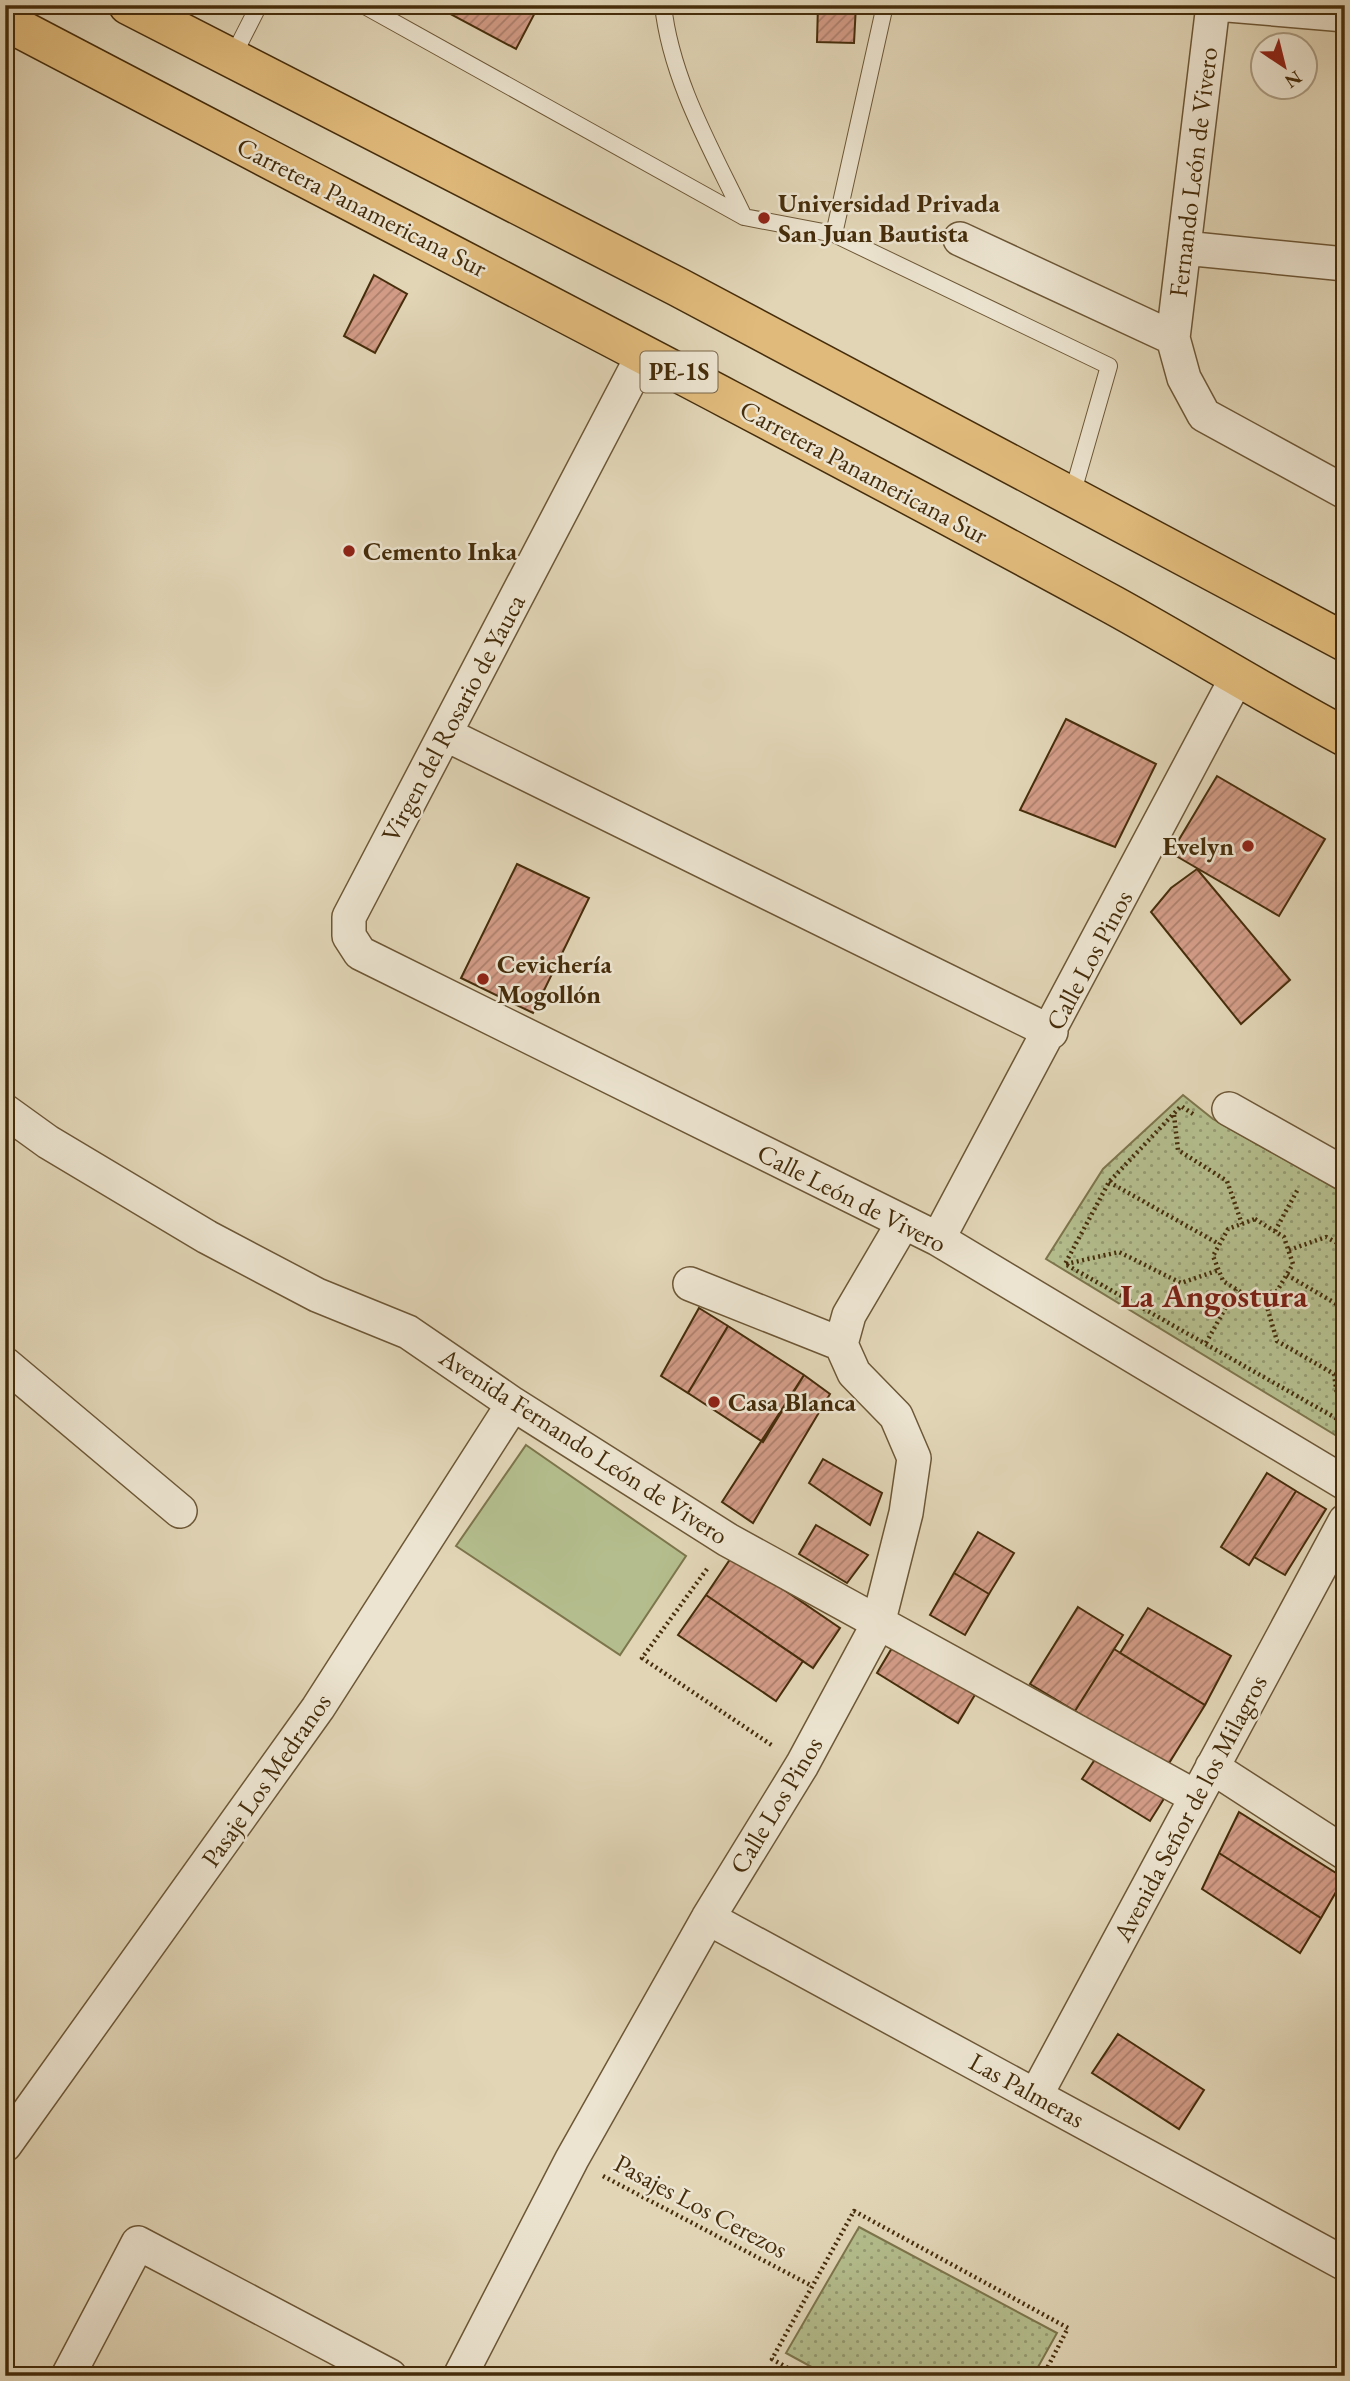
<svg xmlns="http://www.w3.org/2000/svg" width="1350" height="2381" font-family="'EB Garamond',serif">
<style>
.grass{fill:url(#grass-dots);stroke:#7d754c;stroke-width:2}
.garden{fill:#b4bd8d;stroke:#7d754c;stroke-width:2}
.building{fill:url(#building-hatch);stroke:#462d0b;stroke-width:2}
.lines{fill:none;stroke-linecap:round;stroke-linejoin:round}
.service-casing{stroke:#6d5736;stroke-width:18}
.minor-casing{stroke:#6d5736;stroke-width:36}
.trunk-casing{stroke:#462d0b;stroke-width:41}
.path{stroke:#462d0b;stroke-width:4.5;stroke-dasharray:2 3.5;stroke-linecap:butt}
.service{stroke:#ece4d0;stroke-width:16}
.minor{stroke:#ece4d0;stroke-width:33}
.trunk{stroke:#e0ba7b;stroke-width:38}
.poi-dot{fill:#8f2418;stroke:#ece4d0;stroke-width:2.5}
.labels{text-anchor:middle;stroke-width:5;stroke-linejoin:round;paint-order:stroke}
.shield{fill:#ece4d0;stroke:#786446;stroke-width:2}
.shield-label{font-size:24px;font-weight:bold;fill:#462d0b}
.street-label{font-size:26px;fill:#462d0b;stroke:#ece4d0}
.poi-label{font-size:26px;font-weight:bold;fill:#462d0b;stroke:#ece4d0;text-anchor:start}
.district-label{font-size:33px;font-weight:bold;fill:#7a1f14;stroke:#ece4d0}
</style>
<defs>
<pattern id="grass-dots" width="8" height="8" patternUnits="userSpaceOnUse" patternTransform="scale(1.75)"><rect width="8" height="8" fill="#b4bd8d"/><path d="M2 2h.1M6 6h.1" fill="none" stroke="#949a71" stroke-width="1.8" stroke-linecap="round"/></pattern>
<pattern id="building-hatch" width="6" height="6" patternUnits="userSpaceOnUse" patternTransform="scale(1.75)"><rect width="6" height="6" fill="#d29b86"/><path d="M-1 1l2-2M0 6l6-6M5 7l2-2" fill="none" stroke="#ac7f6c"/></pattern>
</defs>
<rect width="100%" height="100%" fill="#e1d5b6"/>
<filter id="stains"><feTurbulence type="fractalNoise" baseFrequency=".00286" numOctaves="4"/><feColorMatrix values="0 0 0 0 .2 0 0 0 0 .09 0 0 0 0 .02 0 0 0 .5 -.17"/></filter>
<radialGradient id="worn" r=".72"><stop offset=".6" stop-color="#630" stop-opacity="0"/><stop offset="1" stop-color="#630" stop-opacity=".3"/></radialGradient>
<path class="grass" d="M1183 1095 1213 1119 1345 1194V1441L1046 1259 1103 1169Z
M859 2227 1057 2333 1033 2376H828L786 2353Z"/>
<path class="garden" d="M526 1445 686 1556 620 1655 456 1546Z"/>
<path class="building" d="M441 5H539L516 49 439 8Z
M818 5H856L854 43 817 42Z
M374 275 407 294 375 353 344 336Z
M1066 719 1156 764 1115 847 1020 810Z
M1217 776 1325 839 1279 916 1171 853Z
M517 864 589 898 533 1013 461 978Z
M1197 869 1290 980 1241 1024 1151 912 1171 888Z
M699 1308 728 1326 688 1393 661 1376Z
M728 1326 804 1375 763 1442 688 1393Z
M804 1375 830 1394 753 1523 722 1502Z
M823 1459 882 1493 870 1525 809 1483Z
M1267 1473 1296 1491 1249 1565 1221 1547Z
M1296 1491 1326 1509 1285 1575 1254 1557Z
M816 1525 868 1555 847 1583 799 1554Z
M978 1532 1014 1553 989 1594 954 1573Z
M733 1555 840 1628 813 1668 706 1595Z
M954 1573 989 1594 965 1635 930 1615Z
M706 1595 803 1661 776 1701 678 1635Z
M1078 1607 1123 1635 1075 1711 1030 1684Z
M1148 1608 1231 1656 1205 1705 1120 1653Z
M901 1633 982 1683 958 1723 877 1673Z
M1114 1649 1205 1705 1166 1768 1075 1711Z
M1103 1747 1170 1789 1150 1821 1082 1779Z
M1239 1812 1344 1878 1321 1918 1219 1853Z
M1219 1853 1321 1918 1300 1953 1202 1889Z
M1118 2034 1204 2090 1179 2129 1092 2073Z"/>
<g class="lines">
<g class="service-casing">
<path id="service" d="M363 5 744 217 834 234 1109 366 1072 495
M663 5C671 80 712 150 744 217
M232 58 259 5
M834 234 885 5"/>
</g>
<g class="minor-casing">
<path id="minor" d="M1213 5 1173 338 1184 378 1204 415 1345 492
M1228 5 1345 15
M960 239 1173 338
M1184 248 1345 264
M644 353 349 917V936L360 953 938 1239 1345 1483
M445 734 1051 1032
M1229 1109 1345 1174
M5 1111 48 1142 207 1237 317 1295 408 1332 513 1404 728 1540 1196 1797
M938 1239 1236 679
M690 1284 841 1344
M5 1364 180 1511
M1212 1767 1345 1853
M708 1918 1345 2264
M1036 2095 1345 1521
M5 2145 318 1708 513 1404
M68 2376 138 2243 390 2376
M460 2376 572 2159 708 1918 802 1765 878 1624 906 1513 914 1458 896 1416 854 1373 841 1344 849 1315 903 1223"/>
</g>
<g class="trunk-casing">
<path id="trunk" d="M128 5 678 287 1345 642
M5 21C374 215 746 405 1113 605 1191 648 1266 695 1345 737"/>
</g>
<path class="path" d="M1193 1114 1181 1106 1109 1182 1065 1264 1341 1421 1345 1414
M1174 1115 1178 1150 1227 1181 1242 1224
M1109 1182 1219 1244
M1255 1219 1284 1237 1293 1264 1277 1291 1247 1296 1223 1281 1213 1256 1228 1229Z
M1275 1231 1298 1189
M1289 1250 1326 1237 1345 1247
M1066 1264 1119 1252 1181 1283 1219 1270
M1287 1275 1345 1309
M1263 1293 1277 1341 1334 1374 1341 1421
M1206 1343 1236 1289
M707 1569 642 1658 773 1746
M603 2176 812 2286
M802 2376 772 2359 854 2211 1068 2328 1043 2376"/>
<use href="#service" class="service"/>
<use href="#minor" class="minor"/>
<use href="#trunk" class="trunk"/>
</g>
<g class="poi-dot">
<circle cx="764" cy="218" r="7"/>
<circle cx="349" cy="551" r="7"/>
<circle cx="1248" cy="846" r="7"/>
<circle cx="483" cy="979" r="7"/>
<circle cx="714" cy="1402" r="7"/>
</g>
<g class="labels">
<rect class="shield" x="640.5" y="351.5" width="77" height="41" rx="5"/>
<g class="shield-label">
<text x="679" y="380">PE-1S</text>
</g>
<g class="street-label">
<text transform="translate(1193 172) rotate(-83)" y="9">Fernando León de Vivero</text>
<text transform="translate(362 207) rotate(27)" y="9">Carretera Panamericana Sur</text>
<text transform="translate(864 472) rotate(28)" y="9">Carretera Panamericana Sur</text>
<text transform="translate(453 718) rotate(-62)" y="9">Virgen del Rosario de Yauca</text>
<text transform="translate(1089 960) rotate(-62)" y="9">Calle Los Pinos</text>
<text transform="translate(852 1198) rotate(27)" y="9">Calle León de Vivero</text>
<text transform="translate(584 1446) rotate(33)" y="9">Avenida Fernando León de Vivero</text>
<text transform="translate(266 1780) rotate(-55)" y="9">Pasaje Los Medranos</text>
<text transform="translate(776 1805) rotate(-59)" y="9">Calle Los Pinos</text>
<text transform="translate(1190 1808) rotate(-62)" y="9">Avenida Señor de los Milagros</text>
<text transform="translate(1027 2090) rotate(29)" y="9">Las Palmeras</text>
<text transform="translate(701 2206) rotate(28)" y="9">Pasajes Los Cerezos</text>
</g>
<g class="poi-label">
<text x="778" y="212">Universidad Privada<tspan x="778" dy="30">San Juan Bautista</tspan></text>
<text x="363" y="560">Cemento Inka</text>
<text x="1234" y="855" text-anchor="end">Evelyn</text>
<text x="497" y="973">Cevichería<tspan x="497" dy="30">Mogollón</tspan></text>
<text x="728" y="1411">Casa Blanca</text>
</g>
<g class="district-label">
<text x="1214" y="1307">La Angostura</text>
</g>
</g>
<rect width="1350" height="2381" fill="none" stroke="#e1d5b6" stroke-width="28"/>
<rect x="7" y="7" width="1336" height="2367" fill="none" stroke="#462d0b" stroke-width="3.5"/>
<rect x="14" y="14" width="1322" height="2353" fill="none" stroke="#462d0b" stroke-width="2"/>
<g transform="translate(1284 66) rotate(145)"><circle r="33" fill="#ece4d0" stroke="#aa9b81" stroke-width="2"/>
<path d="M0-5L12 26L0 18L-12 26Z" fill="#8f2418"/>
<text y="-10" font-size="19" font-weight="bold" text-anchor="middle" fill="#462d0b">N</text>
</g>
<rect width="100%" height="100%" filter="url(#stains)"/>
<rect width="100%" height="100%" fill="url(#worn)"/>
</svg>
